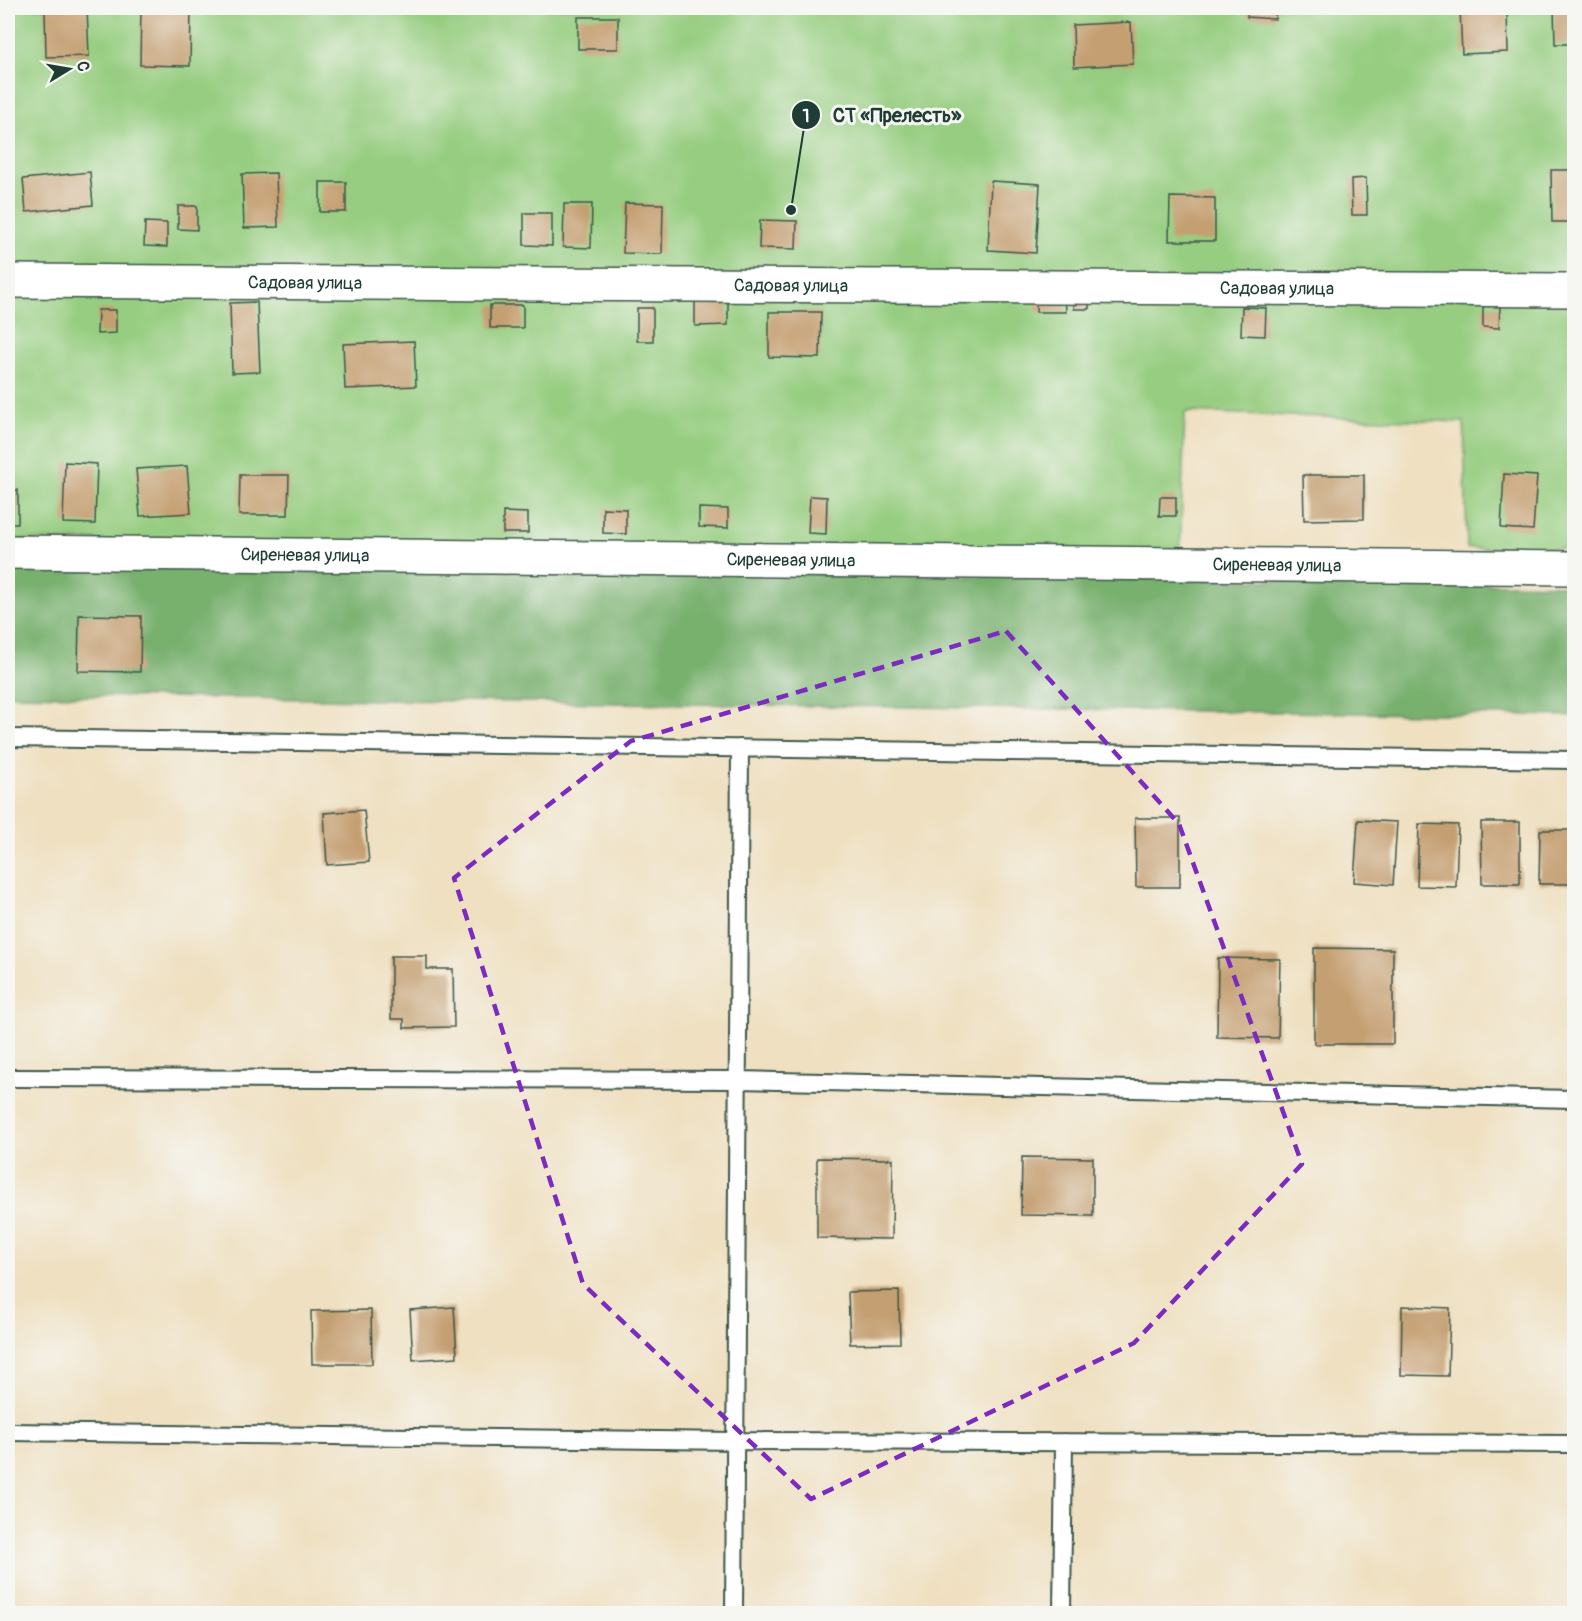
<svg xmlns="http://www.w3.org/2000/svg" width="1582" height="1621" font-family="Pangolin,sans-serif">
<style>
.green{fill:#96cd80;stroke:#5a855a;stroke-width:1.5}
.forest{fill:#78b06e;stroke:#4c7651;stroke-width:1.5}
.building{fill:#c49f71}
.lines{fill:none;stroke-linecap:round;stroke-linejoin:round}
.service-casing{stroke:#3e5549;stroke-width:20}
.minor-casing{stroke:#3e5549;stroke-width:36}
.service{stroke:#fff;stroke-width:16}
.minor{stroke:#fff;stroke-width:33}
.marked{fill:none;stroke:#7b2cbf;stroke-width:4.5;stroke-dasharray:12 8;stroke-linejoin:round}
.labels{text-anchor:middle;stroke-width:6;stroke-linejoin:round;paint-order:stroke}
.street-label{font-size:18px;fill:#1f3d34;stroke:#f6f6f2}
.leader{fill:none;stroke:#1f3d34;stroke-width:2}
.callout-dot{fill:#1f3d34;stroke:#f6f6f2;stroke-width:2}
.mark-label{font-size:18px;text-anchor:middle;font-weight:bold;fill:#fff}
.callout-label{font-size:20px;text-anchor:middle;font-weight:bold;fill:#1f3d34;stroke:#f6f6f2;stroke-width:6;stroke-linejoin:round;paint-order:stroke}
</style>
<rect width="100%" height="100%" fill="#f6f6f2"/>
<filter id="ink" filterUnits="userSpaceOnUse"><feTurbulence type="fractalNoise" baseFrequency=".0167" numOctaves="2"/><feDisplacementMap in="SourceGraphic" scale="12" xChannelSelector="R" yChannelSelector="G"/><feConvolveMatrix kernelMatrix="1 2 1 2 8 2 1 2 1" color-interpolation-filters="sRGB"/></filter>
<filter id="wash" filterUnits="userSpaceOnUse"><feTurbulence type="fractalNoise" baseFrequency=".008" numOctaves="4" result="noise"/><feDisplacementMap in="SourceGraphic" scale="24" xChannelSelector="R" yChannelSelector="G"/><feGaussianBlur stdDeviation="1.35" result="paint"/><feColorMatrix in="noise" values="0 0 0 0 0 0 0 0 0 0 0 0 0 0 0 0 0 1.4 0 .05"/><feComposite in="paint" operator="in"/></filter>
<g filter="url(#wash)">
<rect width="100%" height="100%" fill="#efe0c1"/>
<path class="green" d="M8 8H1574V548H1467L1464 422 1185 412 1180 554 8 540Z"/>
<path class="forest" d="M8 562 1574 585V716L8 695Z"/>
<g id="blocks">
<path class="building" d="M87 8 89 56 46 57 45 9Z
M141 8H191L190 66 140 65Z
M478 8H503V11H478Z
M1248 8H1276L1275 19 1247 17Z
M1460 8H1507L1508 52 1462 54Z
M1554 8H1574V44H1555Z
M578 17H618V49H578Z
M1131 22 1133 64 1074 67 1073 25Z
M1551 170H1574V222H1552Z
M90 172 93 205 26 212 23 179Z
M276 173 278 227 244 228 242 174Z
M1366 178 1367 215H1352L1351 179Z
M991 181 1040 184 1036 253 988 250Z
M320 182H346V212H320Z
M1170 197 1215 198V241H1169Z
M625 203 663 204 662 254 623 253Z
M564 204H592L591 248 563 247Z
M178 206H197V230L178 229Z
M524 213H552V246L524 245Z
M760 220 797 221 796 249 759 248Z
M145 222 167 223V247L144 246Z
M1036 295H1065L1066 312H1036Z
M1074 296H1089V309H1074Z
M728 299V325L695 326V300Z
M257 302 260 372 232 373 230 303Z
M490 305H523V328H490Z
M1483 306H1500L1499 328 1483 327Z
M1242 307 1266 308 1265 336 1241 335Z
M637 308H653V341H637Z
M98 310H116V333L97 334Z
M769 312H821L820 358 769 357Z
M414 341 416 386 345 389 343 344Z
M65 462 97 464 95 524 63 523Z
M187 466 191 513 140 516 136 469Z
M1504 474 1537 476 1533 530 1501 528Z
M240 475H289L288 515H239Z
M1303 475H1364V519L1304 520Z
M8 490H18V523H8Z
M810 496 827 497 826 534 808 533Z
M1160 497H1176V516H1159Z
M603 508 626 509V534L603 533Z
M699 508 728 509V528L699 527Z
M503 512 528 513V533H503Z
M79 615 141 616 140 672 78 671Z
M364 810 369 862 327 865 324 813Z
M1135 818H1180V887H1136Z
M1358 820 1397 822 1393 885 1354 882Z
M1481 822H1520V884H1482Z
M1419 824 1458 825 1456 887 1417 886Z
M1540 830H1574V884H1539Z
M1314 948 1393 949V1044H1314Z
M391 956H427V969H453L454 1027 404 1028V1019H391Z
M1218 958 1280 959 1278 1038 1217 1037Z
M1022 1157 1093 1158V1216L1021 1215Z
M817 1158 893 1159 892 1239 817 1238Z
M899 1291 900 1343 850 1344 848 1292Z
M1402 1306 1450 1308 1448 1376 1401 1375Z
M454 1307 457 1357 413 1360 410 1310Z
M371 1310 372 1364H312L311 1311Z"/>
</g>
</g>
<g filter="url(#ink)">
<use href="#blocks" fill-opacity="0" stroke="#3e5549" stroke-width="1.5"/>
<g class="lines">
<g class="service-casing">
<path id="service" d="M8 738 1574 760
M8 1078 738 1080 1574 1099
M8 1432 735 1441 1574 1444
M734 1614 740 748
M1062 1614 1064 1442"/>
</g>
<g class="minor-casing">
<g id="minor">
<path id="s1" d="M8 281 1574 290"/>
<path id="s2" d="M8 552 1574 568"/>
</g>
</g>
<use href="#service" class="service"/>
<use href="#minor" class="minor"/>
</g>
</g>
<path class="marked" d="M1006 631 1179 824 1302 1164 1134 1343 811 1499 583 1284 454 878 631 741Z"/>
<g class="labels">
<g class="street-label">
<text dy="6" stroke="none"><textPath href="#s1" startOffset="297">Садовая улица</textPath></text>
<text dy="6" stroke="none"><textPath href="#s1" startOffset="783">Садовая улица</textPath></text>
<text dy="6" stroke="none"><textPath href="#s1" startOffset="1269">Садовая улица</textPath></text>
<text dy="6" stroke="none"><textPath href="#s2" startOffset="297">Сиреневая улица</textPath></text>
<text dy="6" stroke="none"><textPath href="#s2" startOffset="783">Сиреневая улица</textPath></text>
<text dy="6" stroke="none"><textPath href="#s2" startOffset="1269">Сиреневая улица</textPath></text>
</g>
</g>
<path class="leader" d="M791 210L806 115"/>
<g class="callout-dot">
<circle cx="791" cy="210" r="6"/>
<circle cx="806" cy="115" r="15"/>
</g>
<g class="mark-label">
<text x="806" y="122">1</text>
</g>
<g class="callout-label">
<text x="897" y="122">СТ «Прелесть»</text>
</g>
<rect width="1582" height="1621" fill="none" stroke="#f6f6f2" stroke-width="30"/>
<g transform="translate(69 69) rotate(79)" stroke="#f6f6f2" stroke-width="4.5" paint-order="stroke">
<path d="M0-4.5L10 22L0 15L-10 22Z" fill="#1f3d34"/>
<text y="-9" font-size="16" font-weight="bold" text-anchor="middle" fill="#1f3d34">С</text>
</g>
</svg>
